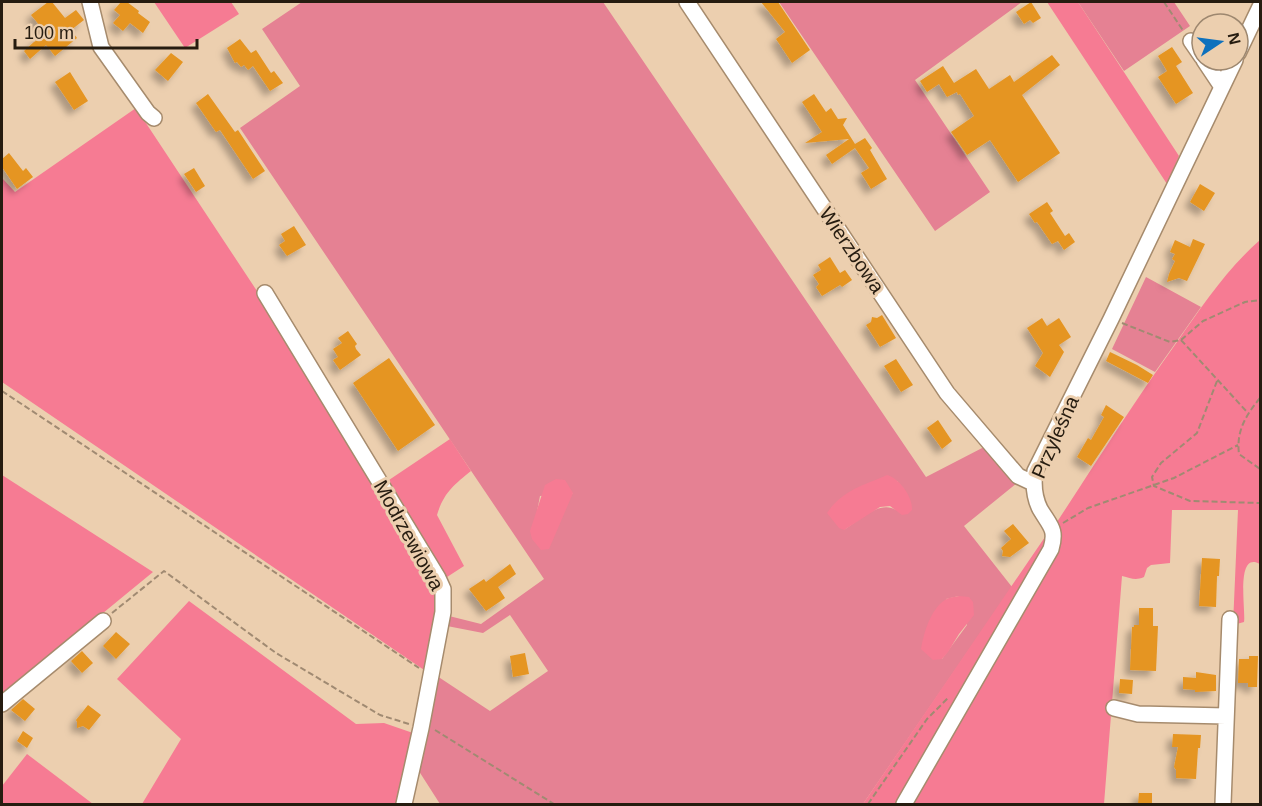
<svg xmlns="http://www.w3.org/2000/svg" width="1262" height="806" font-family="Arial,sans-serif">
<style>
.green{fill:#e58193;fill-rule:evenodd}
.forest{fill:#f67b93}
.building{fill:#e59521;filter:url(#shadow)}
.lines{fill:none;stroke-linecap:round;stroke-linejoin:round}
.minor-casing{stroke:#a68b6d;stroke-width:18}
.path{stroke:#a08a72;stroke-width:2;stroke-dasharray:6 3;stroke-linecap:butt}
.minor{stroke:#fff;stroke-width:15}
.labels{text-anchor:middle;stroke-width:6;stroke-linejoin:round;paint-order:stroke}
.street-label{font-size:20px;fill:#261c10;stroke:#eccfaf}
</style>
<defs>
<filter id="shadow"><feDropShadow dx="-5.5" dy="5.5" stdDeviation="3" flood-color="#0004"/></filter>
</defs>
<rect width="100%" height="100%" fill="#eccfaf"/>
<path class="green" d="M302 2H603L926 477 986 446 1017 483 964 526 1012 587 863 804H440L415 765 437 676 490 711 548 671 510 615 483 633 447 626 449 616 481 624 544 579 240 128 300 86 262 29ZM898 481 896 510C879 500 858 521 844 530ZM573 493 536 517 540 496ZM959 596 967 625 942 659 946 599Z
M779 2H1022L915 80 990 192 935 231Z
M1078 2H1174L1190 26 1124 71Z
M1146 277 1201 307 1155 372 1112 349Z"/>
<path class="forest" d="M154 2H231L239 14 185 48Z
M1047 2H1078L1179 156 1167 184Z
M136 108 257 291 441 596 427 672 2 382V181L3 179 15 192Z
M1260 240V564C1235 550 1246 611 1244 622L1233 625 1238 510H1172L1170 563 1151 565 1147 568 1144 577C1135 581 1131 578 1122 576L1104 804H909L1054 551 1062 535 1055 525C1095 464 1134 402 1177 342 1202 306 1227 269 1260 240Z
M450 439 471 471C454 485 444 492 437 515L464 566 444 579 386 482Z
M2 475 153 572 2 696Z
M887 475C899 478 913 497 912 510L908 514 902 515 890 506 880 507 844 530 839 528 827 513C843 490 862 486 887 475Z
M556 479 565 480 573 493 549 549 541 550 532 539 530 531 545 485Z
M1045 537 1049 543 897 804H863Z
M959 596 969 597 973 602 974 615 959 634 948 652 942 659 933 660 921 649C924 633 930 610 945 600 949 597 955 597 959 596Z
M189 601 356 724 384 723 413 733 398 804H142L181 739 117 679Z
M27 754 93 804H2V786Z"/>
<path class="building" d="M48 2H52L65 18 76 10 84 20 71 30 77 38 55 56 46 45 30 59 24 51 45 32 31 15Z
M121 2H127L139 11 138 13 150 22 143 33 130 23 123 31 113 23 120 15 114 10Z
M761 2H778L810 50 792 63 776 39 785 32Z
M1031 2 1041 18 1033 23 1030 20 1024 24 1016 12Z
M240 39 251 53 256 50 271 73 274 71 283 83 270 91 253 66 248 70 244 65 241 67 237 62 235 63 227 48Z
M1172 47 1182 62 1176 66 1193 93 1176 104 1158 77 1167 71 1158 56Z
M171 53 183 62 168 81 155 70Z
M1052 55 1060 65 1022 95 1060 153 1018 182 990 140 967 155 951 132 974 116 960 94 958 95 957 92 947 97 939 84 927 92 920 81 943 66 954 83 976 69 989 89 1010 75 1014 82Z
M70 72 88 101 74 110 55 82Z
M208 94 235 132 238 130 265 171 253 179 220 130 216 132 196 103Z
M814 94 826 112 831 108 838 119 847 118 843 125 855 144 865 138 872 148 870 150 887 179 871 189 861 173 869 168 855 148 832 164 826 155 849 139 805 143 822 132 802 102Z
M9 153 23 171 26 168 33 177 17 189 2 167V159Z
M194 168 205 186 196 192 184 174Z
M1200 184 1215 193 1204 211 1190 202Z
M1047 202 1053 211 1050 213 1065 236 1069 233 1075 242 1064 250 1058 241 1052 244 1037 222 1035 223 1029 214Z
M294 226 306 245 287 256 279 245 285 241 281 234Z
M1193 239 1205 244 1187 281 1179 278 1167 282 1169 274 1175 261 1172 259 1175 254 1170 252 1175 240 1190 247Z
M830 257 840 273 845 270 852 280 842 287 840 285 822 296 816 287 819 284 813 275 821 270 818 265Z
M882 315 896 338 880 347 866 325 871 322 872 317 877 318Z
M1042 318 1047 326 1059 318 1071 337 1059 345 1064 352 1050 377 1035 366 1043 353 1027 328Z
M348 331 357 344 355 346 356 349 361 355 340 370 333 360 338 357 333 349 342 343 338 338Z
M1110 352 1137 365 1153 375 1148 383 1106 361Z
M389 358 435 425 398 451 353 383Z
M896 359 913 385 901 392 884 366Z
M1106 405 1124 417 1091 466 1077 457 1088 438 1091 440 1104 417 1101 415Z
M938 420 952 441 942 449 927 428Z
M1013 524 1029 543 1010 557 1002 556 1003 551 1001 548 1011 539 1004 531Z
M1202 558 1220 559 1219 576H1217L1216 607 1199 606Z
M510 564 516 574 498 587 505 598 486 611 469 589 484 579 486 582Z
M1139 608H1153V626H1158L1156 671 1130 670 1132 627H1134V625H1139Z
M116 632 130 644 116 659 103 646Z
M82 651 93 663 82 673 71 661Z
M525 653 529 674 513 677 510 656Z
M1249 656H1258L1257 687H1248V683H1238L1239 659H1249Z
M1196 672 1216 675V691L1195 692V690L1183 689V677L1196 678Z
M1120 679 1133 680 1132 694 1119 693Z
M23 699 35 709 25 721 11 710Z
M88 705 101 715 89 730 83 726 77 728V722L76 720Z
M23 731 33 738 27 748 17 741Z
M1173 734 1201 735 1200 748H1198L1196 779 1176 778V770L1174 767 1178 747H1172Z
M1139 793H1152V804H1138Z"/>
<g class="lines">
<g class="minor-casing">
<path id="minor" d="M90 2 101 47 148 113 154 118
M687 2 947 393 1018 476 1033 483
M1191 41 1202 57
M1238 53 1260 7
M1204 60 1222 87
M265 293 438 578 443 589V612L421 728 404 804
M2 704 103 621
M1114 708 1138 714 1226 716
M904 804 1051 549C1057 529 1050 526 1040 509 1034 497 1033 485 1035 471L1111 319 1235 60
M1223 804 1230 619"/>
</g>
<path class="path" d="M1164 2 1184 32
M1122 323 1170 342 1181 340 1203 321 1245 302 1260 300
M1181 340 1248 413
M1217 381 1197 433 1161 463 1152 477 1154 486 1190 501 1260 503
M2 391 419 668
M1260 398C1246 415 1236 431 1239 454L1260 469
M1063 523 1088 508 1174 478 1238 445
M112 613 164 571 276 653 380 715 409 724
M435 730 554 804
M868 804 927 719 949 697"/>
<use href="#minor" class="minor"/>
</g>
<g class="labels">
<g class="street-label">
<text transform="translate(852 250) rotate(56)" y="7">Wierzbowa</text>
<text transform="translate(1055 437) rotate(-66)" y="7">Przyleśna</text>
<text transform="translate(409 535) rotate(61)" y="7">Modrzewiowa</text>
</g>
</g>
<rect width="1262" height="806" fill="none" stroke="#261c10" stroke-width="6"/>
<g transform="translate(1220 42) rotate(77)"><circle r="28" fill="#eccfaf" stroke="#9d876f" stroke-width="1.5"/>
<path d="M0-4.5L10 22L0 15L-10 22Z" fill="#0e71bd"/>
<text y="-9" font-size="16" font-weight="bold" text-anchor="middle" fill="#261c10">N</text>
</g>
<path d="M15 39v9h182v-9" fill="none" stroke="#261c10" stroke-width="3"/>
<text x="24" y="39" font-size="18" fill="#261c10" stroke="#eccfaf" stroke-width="4.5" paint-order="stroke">100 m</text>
</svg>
